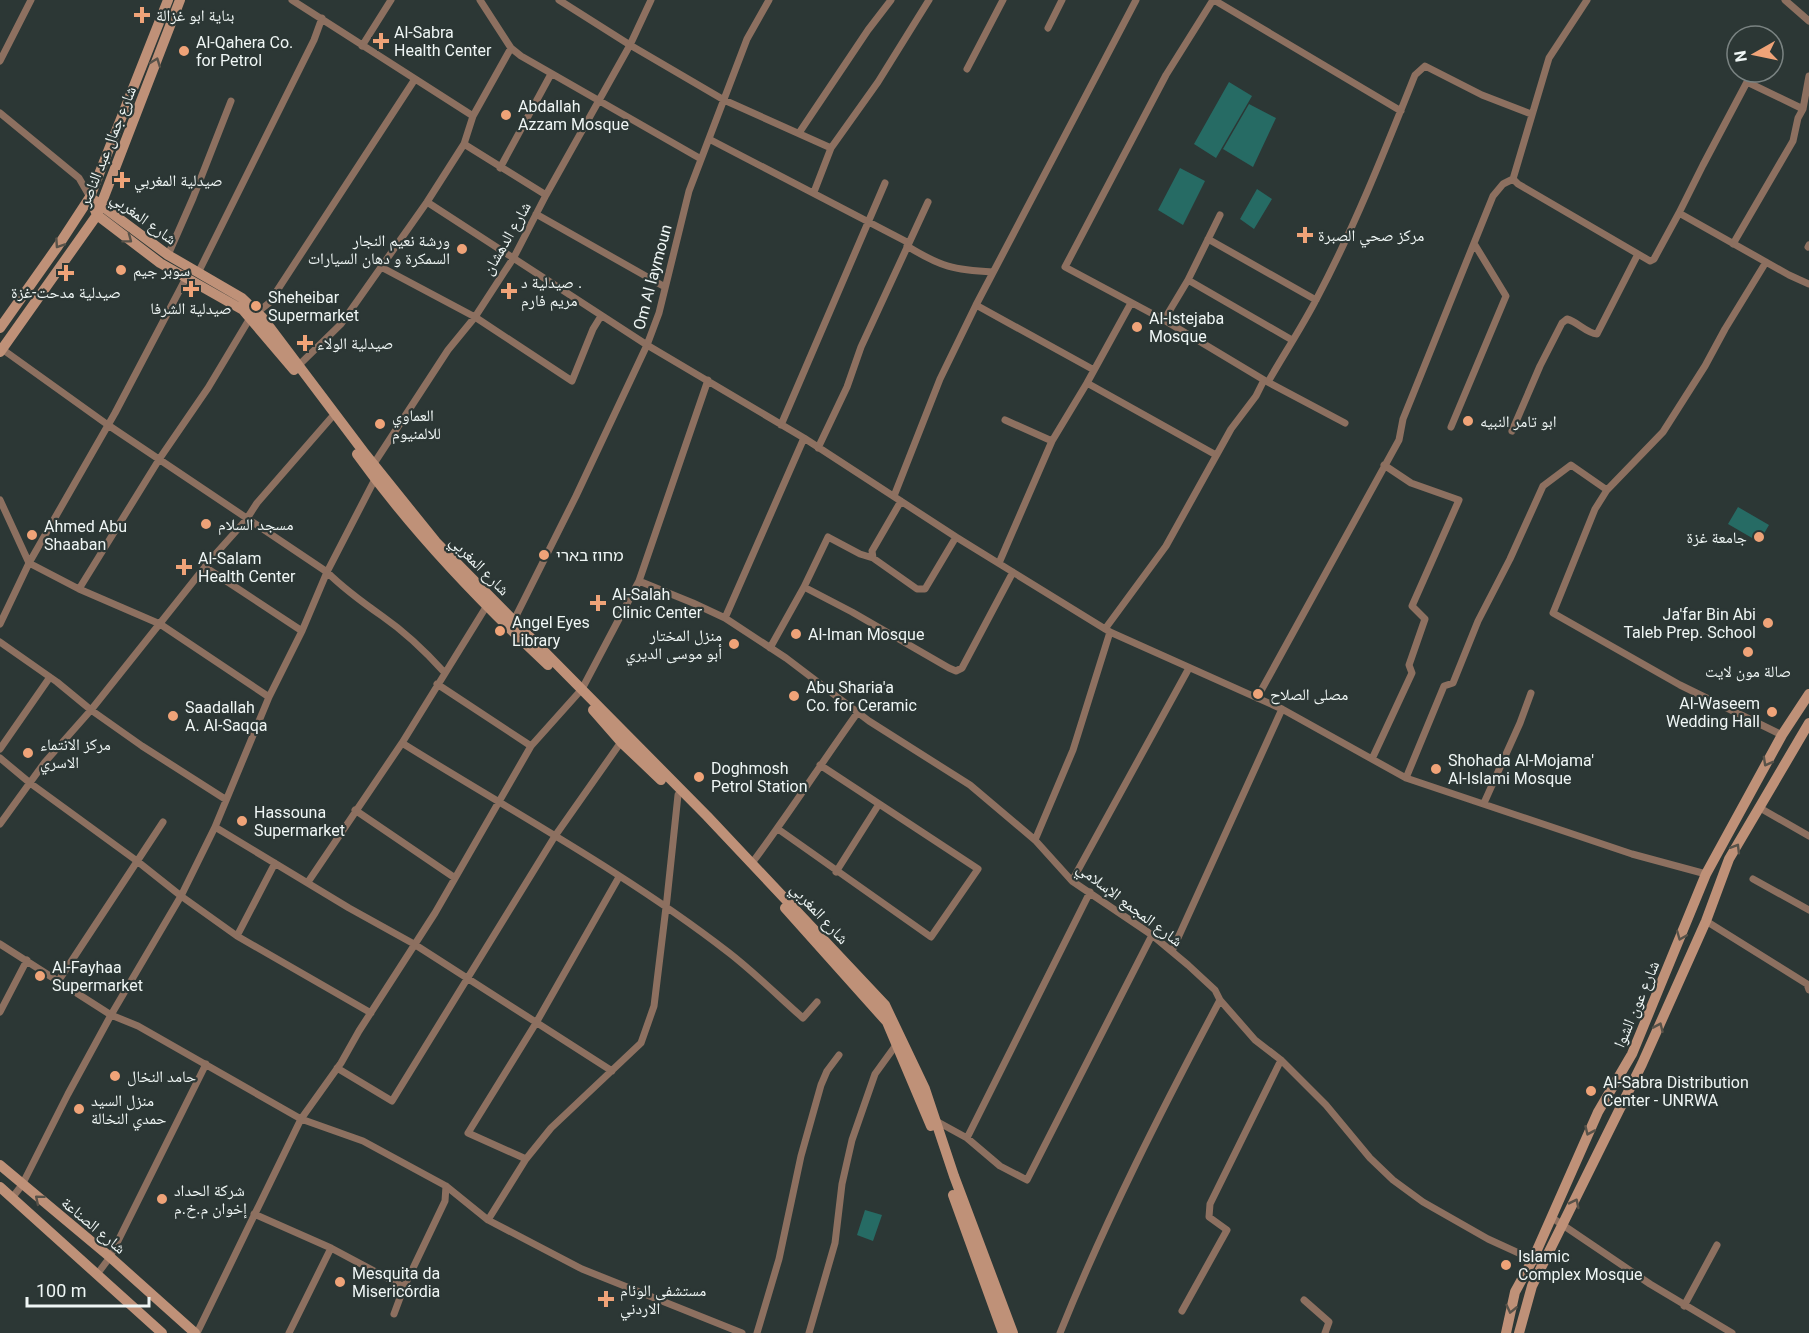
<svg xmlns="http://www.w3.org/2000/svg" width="1809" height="1333" font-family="Roboto,'Noto Naskh Arabic','Noto Sans Hebrew',sans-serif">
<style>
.green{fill:#266b64}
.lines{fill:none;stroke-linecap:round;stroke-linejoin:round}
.minor{stroke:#8d7060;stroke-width:7}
.secondary{stroke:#bf9178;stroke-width:10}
.oneway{stroke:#585249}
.poi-dot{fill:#efa378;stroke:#2c3735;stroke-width:2}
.labels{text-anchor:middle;stroke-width:4.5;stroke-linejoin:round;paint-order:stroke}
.poi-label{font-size:16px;fill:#eff6f5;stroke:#2c3735;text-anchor:start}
.street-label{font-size:16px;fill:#eff6f5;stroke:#2c3735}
</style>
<rect width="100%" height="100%" fill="#2c3735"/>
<path class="green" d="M1229 82 1252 96 1216 158 1194 144Z
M1249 104 1276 118 1253 167 1223 149Z
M1180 168 1205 181 1183 225 1158 210Z
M1257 189 1272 199 1254 229 1240 219Z
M1738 507 1769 525 1759 542 1728 524Z
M865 1210 882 1215 873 1241 857 1235Z"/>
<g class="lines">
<path class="minor" d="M292 0 473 116
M480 0 511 48 521 56 701 159
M559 0 630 45 724 100 831 148
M1213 0 1166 75 1065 267 1164 320 1264 380
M1214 0 1401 111
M1587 0 1549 58 1513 179 1518 184 1650 261 1654 259 1679 213 1789 275 1809 284
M1785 0 1809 21
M1048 28 1062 0
M362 46 391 0
M0 61 31 0
M967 69 1003 0
M0 113 79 178 90 197
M799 133 868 30 891 0
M709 139 909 243
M464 144 546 195
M500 168 551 74
M814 192 831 148 878 82 929 0
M427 202 647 345 804 438 956 537 1110 632 1282 709 1406 778 1632 854 1706 874
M1679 213 1703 165 1747 82 1803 109
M536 214 665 287
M1208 239 1316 300
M1733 244 1793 141 1798 118 1803 109 1809 76
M907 246C941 267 954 270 993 272
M1808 247 1809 245
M168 255 193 198 231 101
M1766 262 1725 329 1705 366 1663 432 1607 490 1595 509 1553 613 1680 685 1782 735
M381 267 475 317 572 381 593 329 601 316
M198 273 314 40 322 18
M1188 280 1292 340
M976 305 1136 0
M1164 320 1188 280 1220 215
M2 349 108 425 327 572C344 589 362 602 382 616 405 632 425 651 444 672
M299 365 341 324 427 202 464 144 473 116 511 48
M1268 382C1284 354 1302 327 1317 298 1355 226 1385 150 1415 75L1425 66 1482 95 1531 114
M1087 383 1216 455
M1005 420 1052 441
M781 425 885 183
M1451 427 1506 296 1475 245
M1512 431 1540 366 1562 323 1567 319C1578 322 1586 333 1597 334L1638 254
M818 448 847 387 861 347 928 202
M373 465 448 350 475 317 514 257 546 195 630 45 651 0
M894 496 940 379 976 305 1094 370
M0 500 29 563 79 589 160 624 269 697
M901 501 872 551 873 558 917 589H925L956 537
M999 563 1052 441 1087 383 1131 303
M205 567 302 631
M639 581 693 603 725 618 786 658 869 721 970 785 1035 840 1072 881 1152 935 1188 965 1215 990 1220 1000 1255 1040 1281 1060 1326 1105 1370 1158 1393 1180 1423 1202 1488 1239 1536 1261
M804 587 828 537 860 554 873 558
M79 589 160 458 208 388 250 318 269 303 415 79
M725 618 804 438
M514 620 576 496 647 345 659 313 689 191 747 39 769 0
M0 624 29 563 115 413 186 278
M1105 629 1166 546 1231 429 1256 396 1264 380 1345 423
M0 642 57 682 91 710 142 746 225 799
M770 648 804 587 852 612 949 668 956 671 962 668 1013 572
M437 684 531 746
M1257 698 1399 440 1403 419 1493 196 1503 184 1513 179
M402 743C511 811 626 873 728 952 754 972 778 996 803 1018L817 1002
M0 749 50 677
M0 758 30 783 137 861 181 896 237 936 371 1013
M1372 759 1412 673 1409 665 1425 619 1412 606 1459 500 1411 483 1384 465
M1406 778 1444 686 1453 683 1478 621 1510 559 1543 486 1571 465 1607 490
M1484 803 1520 723 1531 693
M1760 808 1809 836
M355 810 455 878
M0 824 45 762 91 710 212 558 246 520 257 503 331 418
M215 827 349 908 414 944 612 1071
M778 829 931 937 978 869 820 765
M1035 840 1073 750 1110 632
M752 863C789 814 822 762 858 712
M836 872 879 804
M1753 879 1809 910
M1072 881 1189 668
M308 882 402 743 486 607
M1706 921 1807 984 1809 990
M237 936 275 863
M0 944 111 1015 138 1026 301 1119 363 1141 446 1186 488 1220 582 1269 742 1333
M1172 951 1282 709
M59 980 163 822
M0 1012 27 960
M337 1068 392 1101 555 836 621 742
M936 1121 967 1138 1090 892
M967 1138 1000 1166 1027 1180 1152 935
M526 1159 468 1133 536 1023 619 877
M12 1198 22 1185 68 1094 111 1015 181 896 215 827 269 697 302 631 327 572 375 479V476
M254 1214 331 1248 404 1287
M1551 1217 1650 1284 1732 1333
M488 1220 526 1159 551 1128 641 1043 654 1006 667 899 678 795
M98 1273 110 1257 206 1064
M1304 1300 1329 1322 1325 1333
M1684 1306 1717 1245
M1182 1311 1227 1230 1209 1217 1210 1204 1281 1060
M394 1314 404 1287 445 1201 446 1186
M197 1333 301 1119 341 1063 359 1031 435 913 531 746 582 689 639 581 708 380
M289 1333 331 1248
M757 1333 779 1259 801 1156 821 1085 827 1071 839 1055
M809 1333 835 1243 842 1184 852 1140 875 1074 896 1045
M1060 1333C1106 1219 1162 1109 1220 1000"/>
<path class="secondary" d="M90 197 168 255 242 298 262 317 366 455 436 542 707 816 885 1005 925 1089 954 1176 1013 1333
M91 200 97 215 160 263 243 310 294 370
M0 328 58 246 90 197 168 0
M0 352 97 215 180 0
M357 454C413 532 478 600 548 665
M593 710 621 742 661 780
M785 908 887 1022 931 1126
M0 1165 110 1257 195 1333
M0 1187 162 1333
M953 1195 1003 1333
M1506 1333 1515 1292 1533 1259 1598 1112 1632 1054 1706 874 1782 735 1809 694
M1519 1333 1532 1286 1642 1064 1706 921 1729 859 1809 723"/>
</g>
<defs><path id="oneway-chevron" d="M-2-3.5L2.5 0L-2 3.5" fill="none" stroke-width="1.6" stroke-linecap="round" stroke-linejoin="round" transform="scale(1.5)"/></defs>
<g class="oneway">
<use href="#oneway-chevron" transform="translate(156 62) rotate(-69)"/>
<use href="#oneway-chevron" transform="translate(128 239) rotate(37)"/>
<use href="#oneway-chevron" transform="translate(59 244) rotate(124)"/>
<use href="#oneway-chevron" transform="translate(1767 762) rotate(119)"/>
<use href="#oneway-chevron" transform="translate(1736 848) rotate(-59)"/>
<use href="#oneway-chevron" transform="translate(1681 936) rotate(112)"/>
<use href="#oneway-chevron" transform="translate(1659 1027) rotate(-66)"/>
<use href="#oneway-chevron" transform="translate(1589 1131) rotate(114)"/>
<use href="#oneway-chevron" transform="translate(39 1199) rotate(-140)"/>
<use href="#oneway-chevron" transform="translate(1575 1203) rotate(-64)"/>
<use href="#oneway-chevron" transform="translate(1511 1309) rotate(103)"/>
</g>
<g class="poi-dot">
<path d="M139 6h6v6h6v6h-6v6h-6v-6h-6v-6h6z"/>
<path d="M378 32h6v6h6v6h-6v6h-6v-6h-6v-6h6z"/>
<circle cx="184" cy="51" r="6"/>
<circle cx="506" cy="115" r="6"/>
<path d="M119 171h6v6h6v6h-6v6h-6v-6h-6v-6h6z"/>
<path d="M1302 226h6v6h6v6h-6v6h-6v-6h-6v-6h6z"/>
<circle cx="462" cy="249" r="6"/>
<circle cx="121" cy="270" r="6"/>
<path d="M63 264h6v6h6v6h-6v6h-6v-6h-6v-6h6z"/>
<path d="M188 280h6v6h6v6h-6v6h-6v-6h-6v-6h6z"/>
<path d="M506 282h6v6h6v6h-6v6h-6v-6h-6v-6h6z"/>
<circle cx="256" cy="306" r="6"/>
<circle cx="1137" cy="327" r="6"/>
<path d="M302 334h6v6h6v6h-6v6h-6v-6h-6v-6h6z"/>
<circle cx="1468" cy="421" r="6"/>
<circle cx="380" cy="424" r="6"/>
<circle cx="206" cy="524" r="6"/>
<circle cx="32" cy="535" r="6"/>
<circle cx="1759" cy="537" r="6"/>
<circle cx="544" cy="555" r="6"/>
<path d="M181 558h6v6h6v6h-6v6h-6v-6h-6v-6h6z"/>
<path d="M595 594h6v6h6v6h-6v6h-6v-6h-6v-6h6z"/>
<circle cx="1768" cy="623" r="6"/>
<circle cx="500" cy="631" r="6"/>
<circle cx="796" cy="634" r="6"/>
<circle cx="734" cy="644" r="6"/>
<circle cx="1748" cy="652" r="6"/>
<circle cx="1258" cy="694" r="6"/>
<circle cx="794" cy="696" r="6"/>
<circle cx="1772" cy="712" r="6"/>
<circle cx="173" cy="716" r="6"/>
<circle cx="28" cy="753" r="6"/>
<circle cx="1436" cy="769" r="6"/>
<circle cx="699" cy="777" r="6"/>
<circle cx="242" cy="821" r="6"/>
<circle cx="40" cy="976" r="6"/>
<circle cx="115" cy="1076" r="6"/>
<circle cx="1591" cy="1091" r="6"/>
<circle cx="79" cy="1109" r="6"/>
<circle cx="162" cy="1199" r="6"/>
<circle cx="1506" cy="1265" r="6"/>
<circle cx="340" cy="1282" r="6"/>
<path d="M603 1290h6v6h6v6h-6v6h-6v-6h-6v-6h6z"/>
</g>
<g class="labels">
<g class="poi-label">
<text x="156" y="21">بناية ابو غزالة</text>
<text x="394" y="38">Al-Sabra<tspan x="394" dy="18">Health Center</tspan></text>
<text x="196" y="48">Al-Qahera Co.<tspan x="196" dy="18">for Petrol</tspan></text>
<text x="518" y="112">Abdallah<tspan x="518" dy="18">Azzam Mosque</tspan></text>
<text x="134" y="186">صيدلية المغربي</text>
<text x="1318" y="241">مركز صحي الصبرة</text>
<text x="450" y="246" text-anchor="end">ورشة نعيم النجار<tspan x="450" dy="18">السمكرة و دهان السيارات</tspan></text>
<text x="133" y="276">سوبر جيم</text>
<text x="521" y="288">صيدلية د .<tspan x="521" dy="18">مريم فارم</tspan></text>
<text x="66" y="298" text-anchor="middle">صيدلية مدحت-غزة</text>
<text x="268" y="303">Sheheibar<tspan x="268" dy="18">Supermarket</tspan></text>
<text x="191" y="314" text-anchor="middle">صيدلية الشرفا</text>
<text x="1149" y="324">Al-Istejaba<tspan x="1149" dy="18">Mosque</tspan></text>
<text x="317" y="349">صيدلية الولاء</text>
<text x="392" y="421">العماوي<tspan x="392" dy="18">للالمنيوم</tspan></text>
<text x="1480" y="427">ابو تامر النبيه</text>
<text x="218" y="530">مسجد السلام</text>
<text x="44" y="532">Ahmed Abu<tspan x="44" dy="18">Shaaban</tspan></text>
<text x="1747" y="543" text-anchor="end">جامعة غزة</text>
<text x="556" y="561">מחוז בארי</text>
<text x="198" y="564">Al-Salam<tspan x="198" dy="18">Health Center</tspan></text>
<text x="612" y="600">Al-Salah<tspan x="612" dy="18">Clinic Center</tspan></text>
<text x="1756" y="620" text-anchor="end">Ja'far Bin Abi<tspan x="1756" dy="18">Taleb Prep. School</tspan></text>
<text x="512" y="628">Angel Eyes<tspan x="512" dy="18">Library</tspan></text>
<text x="808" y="640">Al-Iman Mosque</text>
<text x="722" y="641" text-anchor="end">منزل المختار<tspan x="722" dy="18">أبو موسى الديري</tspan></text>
<text x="1748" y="677" text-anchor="middle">صالة مون لايت</text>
<text x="806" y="693">Abu Sharia'a<tspan x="806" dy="18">Co. for Ceramic</tspan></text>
<text x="1270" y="700">مصلى الصلاح</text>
<text x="1760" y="709" text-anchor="end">Al-Waseem<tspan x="1760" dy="18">Wedding Hall</tspan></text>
<text x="185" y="713">Saadallah<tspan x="185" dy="18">A. Al-Saqqa</tspan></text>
<text x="40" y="750">مركز الانتماء<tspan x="40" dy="18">الاسري</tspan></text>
<text x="1448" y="766">Shohada Al-Mojama'<tspan x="1448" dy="18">Al-Islami Mosque</tspan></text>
<text x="711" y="774">Doghmosh<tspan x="711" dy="18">Petrol Station</tspan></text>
<text x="254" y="818">Hassouna<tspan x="254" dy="18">Supermarket</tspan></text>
<text x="52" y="973">Al-Fayhaa<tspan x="52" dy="18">Supermarket</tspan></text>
<text x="127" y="1082">حامد النخال</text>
<text x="1603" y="1088">Al-Sabra Distribution<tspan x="1603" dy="18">Center - UNRWA</tspan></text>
<text x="91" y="1106">منزل السيد<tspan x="91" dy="18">حمدي النخالة</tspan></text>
<text x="174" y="1196">شركة الحداد<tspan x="174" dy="18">إخوان م.خ.م</tspan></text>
<text x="1518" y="1262">Islamic<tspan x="1518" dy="18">Complex Mosque</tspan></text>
<text x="352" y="1279">Mesquita da<tspan x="352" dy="18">Misericórdia</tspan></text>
<text x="620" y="1296">مستشفى الوئام<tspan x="620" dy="18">الاردني</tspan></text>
</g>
<g class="street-label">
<text transform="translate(107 146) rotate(-68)" y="6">شارع جمال عبد الناصر</text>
<text transform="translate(144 218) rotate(36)" y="6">شارع المغربي</text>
<text transform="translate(506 238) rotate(-60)" y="6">شارع الدهشان</text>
<text transform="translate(652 277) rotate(-75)" y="6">Om Al laymoun</text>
<text transform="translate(480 565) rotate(45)" y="6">شارع المغربي</text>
<text transform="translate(1130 904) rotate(37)" y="6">شارع المجمع الإسلامي</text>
<text transform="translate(820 913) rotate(47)" y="6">شارع المغربي</text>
<text transform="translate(1636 1004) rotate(-67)" y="6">شارع عون الشوا</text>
<text transform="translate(94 1225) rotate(40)" y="6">شارع الصناعة</text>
</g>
</g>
<g transform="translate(1755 54) rotate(261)"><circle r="28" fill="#2c3735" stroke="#7a8382" stroke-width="1.5"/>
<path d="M0-4.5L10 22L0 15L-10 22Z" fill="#efa378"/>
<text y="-9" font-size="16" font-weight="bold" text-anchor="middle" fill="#eff6f5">N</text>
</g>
<path d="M27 1297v9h122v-9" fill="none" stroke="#eff6f5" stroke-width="3"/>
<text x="36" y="1297" font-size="18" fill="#eff6f5" stroke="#2c3735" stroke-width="4.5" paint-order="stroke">100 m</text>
</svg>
